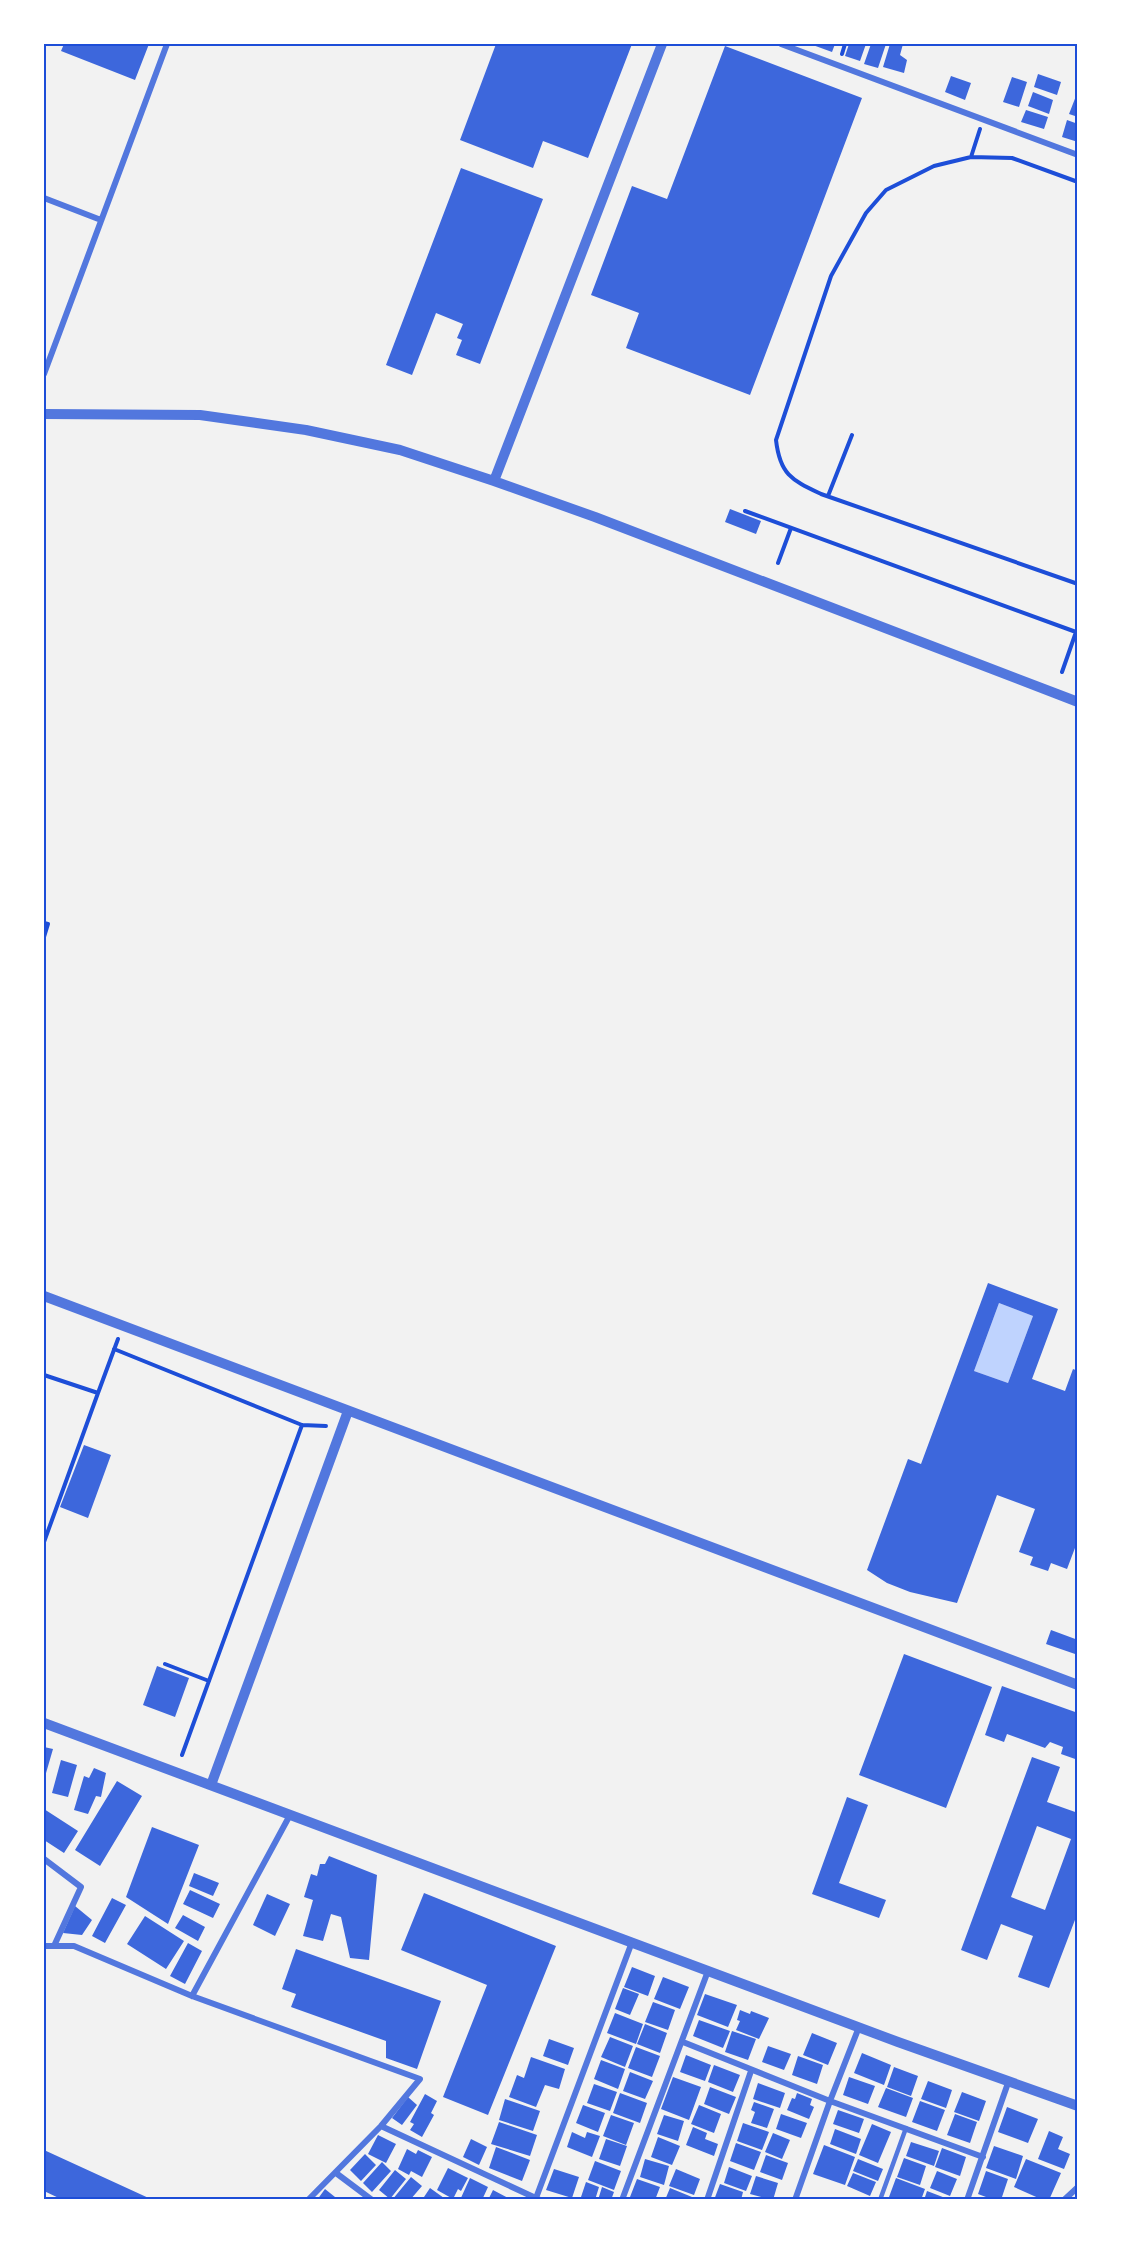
<svg xmlns="http://www.w3.org/2000/svg" width="1121" height="2243" font-family="Commissioner,sans-serif">
<style>
.water{fill:#bfd3fe}
.building{fill:#3d67dc;fill-rule:evenodd}
.lines{fill:none;stroke-linecap:round;stroke-linejoin:round}
.path{stroke:#1d4ed8;stroke-width:4}
.service{stroke:#5277de;stroke-width:4.5}
.minor{stroke:#5277de;stroke-width:6}
.tertiary{stroke:#5277de;stroke-width:10}
.neatline{fill:none;stroke:#1d4ed8;stroke-width:2}
</style>
<rect width="100%" height="100%" fill="#f2f2f2"/>
<path class="water" d="M999 1303 1033 1316 1008 1383 974 1371Z"/>
<path class="building" d="M64 44H149L135 80 61 51Z
M496 44H632L588 158 543 141 533 168 460 140Z
M810 44H835L832 52Z
M849 44H866L860 61 845 56Z
M871 44H886L878 68 864 64Z
M890 44H903L900 55 907 60 904 73 883 67Z
M725 46 862 98 750 395 626 348 639 313 591 295 632 186 667 199Z
M1038 74 1061 82 1057 95 1034 87Z
M951 76 971 83 965 100 945 92Z
M1012 77 1027 82 1019 107 1003 102Z
M1033 92 1053 100 1049 114 1028 106Z
M1076 96 1078 97V117L1069 114Z
M1026 110 1048 117 1044 129 1021 122Z
M1067 120 1078 124V142L1062 137Z
M461 168 543 199 480 364 456 355 462 340 457 338 463 324 436 313 412 375 386 365Z
M730 509 761 521 756 534 725 522Z
M988 1283 1058 1309 1032 1379 1065 1391 1073 1369 1078 1371V1540L1067 1569 1051 1563 1048 1571 1030 1565 1033 1557 1019 1552 1035 1509 997 1495 957 1603 910 1592 887 1583 867 1570 908 1459 921 1464ZM999 1303 1033 1316 1008 1383 974 1371Z
M84 1445 111 1455 88 1518 60 1507Z
M1051 1630 1078 1640V1655L1046 1644Z
M904 1654 992 1687 946 1808 859 1775Z
M157 1666 189 1678 175 1717 143 1705Z
M1002 1686 1078 1713V1760L1061 1754 1063 1747 1050 1742 1045 1748 1007 1734 1004 1742 985 1735Z
M44 1747 53 1749 44 1780Z
M1032 1757 1060 1767 1047 1802 1078 1813V1912L1049 1988 1018 1977 1033 1936 1001 1924 987 1960 961 1950ZM1037 1826 1071 1839 1045 1910 1011 1897Z
M61 1760 77 1765 68 1797 52 1793Z
M94 1768 106 1773 101 1797 96 1796 88 1814 74 1810 84 1776 89 1778Z
M117 1781 142 1796 100 1866 75 1850Z
M847 1797 868 1805 839 1883 886 1900 879 1918 812 1894Z
M44 1809 78 1831 64 1853 44 1840Z
M152 1827 199 1845 168 1924 126 1897Z
M329 1856 377 1875 369 1960 350 1958 341 1917 331 1914 323 1941 303 1936 313 1900 304 1897 311 1874 317 1876 320 1864H325Z
M194 1873 219 1883 213 1896 189 1886Z
M190 1890 220 1904 213 1918 183 1904Z
M424 1893 556 1946 488 2115 443 2097 487 1985 401 1950Z
M267 1894 290 1904 275 1936 253 1925Z
M112 1898 126 1905 105 1943 92 1936Z
M75 1906 92 1920 82 1935 63 1933Z
M183 1915 205 1927 198 1941 175 1928Z
M145 1916 184 1941 166 1969 127 1944Z
M188 1943 202 1951 185 1984 170 1976Z
M296 1949 441 2001 417 2069 386 2058V2041L291 2007 296 1994 282 1989Z
M632 1967 655 1976 648 1996 624 1987Z
M663 1977 689 1987 680 2009 654 1999Z
M623 1988 639 1994 630 2015 615 2009Z
M705 1994 737 2005 728 2027 697 2015Z
M653 2002 675 2010 668 2030 645 2022Z
M740 2010 750 2014 751 2011 769 2018 759 2039 736 2030 740 2021 737 2020Z
M615 2013 643 2024 636 2044 607 2033Z
M699 2020 730 2031 723 2048 693 2036Z
M645 2024 667 2033 660 2053 637 2044Z
M732 2031 756 2039 748 2060 725 2052Z
M812 2033 837 2043 828 2065 803 2055Z
M610 2037 633 2046 625 2067 601 2057Z
M549 2039 574 2048 568 2065 543 2056Z
M768 2046 791 2054 784 2070 762 2062Z
M636 2047 660 2056 652 2077 628 2068Z
M862 2053 891 2065 884 2085 854 2073Z
M686 2055 711 2065 705 2081 680 2072Z
M798 2056 823 2065 817 2084 792 2075Z
M531 2057 565 2069 559 2089 545 2085 536 2107 509 2097 517 2075 524 2078Z
M601 2060 625 2069 618 2089 594 2079Z
M714 2065 740 2075 733 2092 708 2082Z
M894 2067 918 2076 911 2096 887 2087Z
M630 2072 653 2081 645 2099 623 2091Z
M673 2077 701 2087 689 2120 661 2109Z
M849 2077 875 2086 868 2104 843 2095Z
M928 2081 952 2090 946 2108 921 2099Z
M758 2083 785 2093 780 2108 753 2099Z
M594 2084 617 2092 610 2111 587 2103Z
M710 2087 736 2097 729 2114 704 2104Z
M886 2088 913 2098 906 2117 878 2107Z
M962 2092 986 2101 979 2121 954 2112Z
M620 2093 647 2103 640 2123 613 2113Z
M797 2093 812 2099 810 2105 814 2107 809 2119 787 2110 792 2098 795 2099Z
M425 2094 437 2101 431 2113 434 2115 422 2137 410 2130 414 2124 410 2122Z
M408 2097 417 2105 402 2125 392 2118Z
M505 2099 540 2111 533 2131 499 2120Z
M920 2101 945 2110 937 2131 912 2122Z
M754 2102 774 2109 767 2128 751 2123 755 2112 751 2110Z
M583 2105 605 2113 598 2132 576 2123Z
M699 2105 721 2114 714 2133 691 2124Z
M1007 2107 1038 2119 1028 2143 998 2132Z
M838 2110 864 2119 859 2133 833 2124Z
M781 2114 807 2123 801 2138 776 2129Z
M955 2114 977 2122 970 2143 947 2135Z
M611 2115 634 2123 626 2145 603 2136Z
M664 2115 684 2121 678 2141 657 2134Z
M499 2122 537 2135 530 2156 491 2144Z
M743 2123 769 2132 762 2150 737 2141Z
M872 2124 891 2132 878 2163 859 2155Z
M693 2127 707 2133 705 2139 718 2144 714 2156 686 2145Z
M835 2129 861 2139 856 2154 830 2144Z
M1049 2131 1063 2137 1058 2149 1070 2154 1064 2169 1038 2159Z
M572 2132 585 2138 587 2132 600 2136 592 2157 567 2147Z
M773 2133 790 2140 782 2159 765 2152Z
M378 2135 396 2144 386 2163 368 2154Z
M658 2137 680 2146 672 2165 651 2157Z
M471 2139 487 2147 479 2165 463 2157Z
M606 2139 627 2146 620 2166 599 2159Z
M911 2142 939 2151 934 2166 906 2156Z
M736 2143 761 2152 754 2170 730 2161Z
M824 2145 855 2157 845 2185 813 2174Z
M994 2146 1023 2156 1016 2179 986 2168Z
M496 2147 530 2160 522 2181 489 2168Z
M942 2148 966 2157 960 2176 935 2167Z
M407 2149 416 2154 418 2150 432 2157 422 2177 411 2171 409 2175 398 2169Z
M44 2150 153 2200H63L44 2191Z
M365 2154 376 2165 361 2181 350 2170Z
M766 2155 788 2163 782 2180 760 2172Z
M904 2158 926 2166 920 2185 897 2177Z
M645 2159 669 2166 664 2185 640 2177Z
M858 2159 883 2169 878 2181 853 2171Z
M1026 2159 1061 2173 1049 2200H1043L1014 2187Z
M595 2161 621 2171 614 2190 588 2180Z
M382 2162 391 2171 372 2192 363 2183Z
M729 2167 752 2176 746 2191 724 2183Z
M448 2168 468 2178 461 2191 458 2189 453 2199 437 2190Z
M554 2169 579 2177 572 2198 546 2190Z
M676 2169 700 2179 694 2195 669 2186Z
M395 2170 406 2179 390 2199 379 2190Z
M937 2171 957 2179 950 2196 930 2188Z
M986 2171 1008 2179 1001 2200H994L978 2194Z
M853 2173 876 2182 870 2196 847 2186Z
M756 2176 778 2183 773 2200 750 2194Z
M411 2177 422 2186 410 2200H392Z
M470 2178 488 2187 482 2200H460Z
M896 2178 925 2189 921 2200H895L889 2197Z
M637 2179 660 2187 655 2200H636L630 2197Z
M586 2182 599 2187 595 2200H580Z
M720 2184 743 2192 741 2200H714Z
M602 2187 614 2192 611 2200H598Z
M430 2188 444 2198 443 2200H422Z
M670 2188 692 2197 691 2200H665Z
M325 2189 335 2197 333 2200H317Z
M493 2190 512 2200H488Z
M927 2191 948 2199V2200H924Z"/>
<g class="lines">
<path class="path" d="M842 54 845 44
M971 157 980 129
M1078 182 1012 158 971 157 934 166 886 190 866 213 831 276 776 440C780 475 792 480 821 494L1078 584
M828 496 852 435
M745 511 1076 632 1078 630
M778 563 791 528
M1062 672 1076 632
M44 923 48 924 44 937
M114 1349 302 1425 326 1426
M44 1375 98 1393 44 1542
M98 1393 118 1339
M165 1664 209 1681
M182 1755 302 1425"/>
<path class="service" d="M880 2200 906 2128"/>
<path class="minor" d="M781 44 1078 155
M44 198 101 220
M44 374 167 44
M44 1859 81 1887 54 1946
M44 1946H74L192 1996 420 2079 381 2126 308 2200
M192 1996 290 1815
M683 2042 830 2101 983 2157
M381 2126 540 2200
M336 2173 372 2200
M536 2198 632 1942
M622 2200 708 1971
M707 2200 751 2071
M795 2200 830 2101 859 2027
M967 2200 1008 2083
M1064 2200 1078 2187"/>
<path class="tertiary" d="M44 414 200 415 306 430 400 450 494 481 595 517 1078 702
M494 481 662 44
M44 1296 1078 1685
M44 1723 898 2042 1078 2106
M211 1785 348 1411"/>
</g>
<rect width="1121" height="2243" fill="none" stroke="#ffffff" stroke-width="90"/>
<rect x="45" y="45" width="1031" height="2153" class="neatline"/>
</svg>
